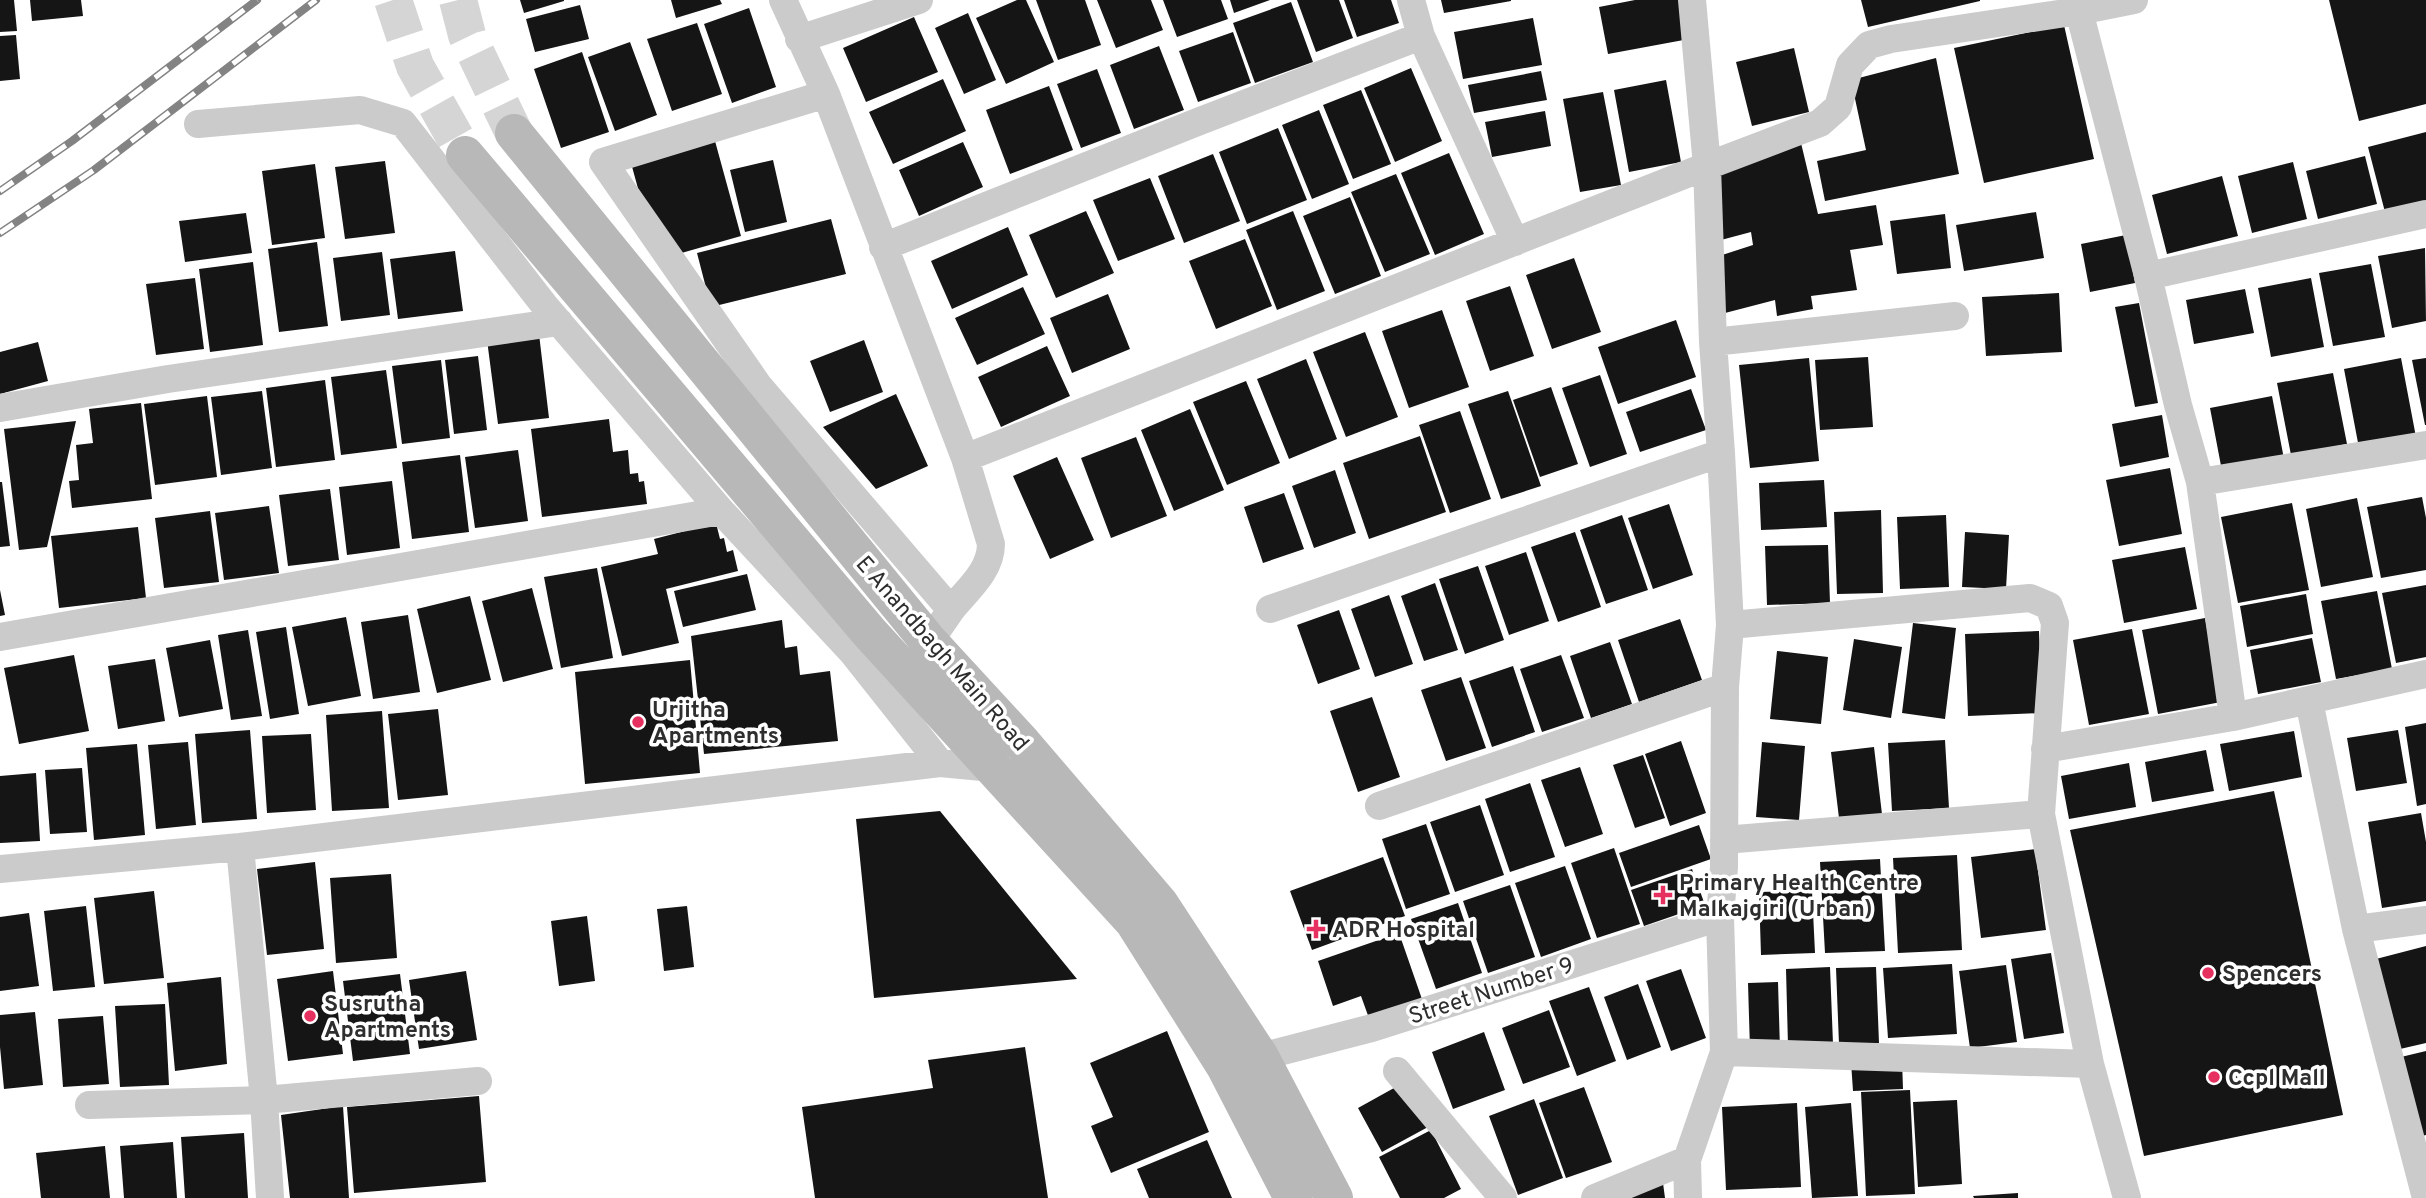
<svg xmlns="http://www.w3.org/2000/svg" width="2426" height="1198" font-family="Overpass,sans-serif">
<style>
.building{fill:#151515}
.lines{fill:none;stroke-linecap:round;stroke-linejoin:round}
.secondary-tunnel{stroke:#d5d5d5;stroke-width:38;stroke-dasharray:38 19;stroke-linecap:butt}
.street{stroke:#cbcbcb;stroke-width:28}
.secondary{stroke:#b8b8b8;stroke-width:38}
.rail-casing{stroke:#838383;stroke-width:8}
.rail{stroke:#fff;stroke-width:5;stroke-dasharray:16;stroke-linecap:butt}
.poi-dot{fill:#e63060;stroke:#fff;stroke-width:2.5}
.labels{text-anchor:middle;stroke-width:7;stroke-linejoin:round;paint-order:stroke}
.street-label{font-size:23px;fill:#2e2e2e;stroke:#fff}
.poi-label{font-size:23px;font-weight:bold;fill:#2e2e2e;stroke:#fff;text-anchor:start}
</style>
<rect width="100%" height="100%" fill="#fff"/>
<path class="building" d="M0 0H14L17 31 0 32Z
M30 0H81L83 16 32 21Z
M520 0H564V1L524 13Z
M671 0H720L722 4 676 18Z
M1017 0H1026L1054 62 1006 84 976 18Z
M1036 0H1085L1101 45 1058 60Z
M1097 0H1151L1163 30 1116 48Z
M1163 0H1221L1228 19 1177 37Z
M1230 0H1270L1234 13Z
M1297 0H1339L1353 38 1316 52Z
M1344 0H1391L1399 23 1357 37Z
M1441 0H1511V1L1444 13Z
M1635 0H1681L1689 39 1608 54 1599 7Z
M1861 0H1980V1L1868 27Z
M2329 0H2426V104L2359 121Z
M1291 2 1313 62 1255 83 1233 23Z
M580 5 589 39 535 52 526 19Z
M749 8 776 87 732 103 704 24Z
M968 13 996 80 964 94 935 28Z
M914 17 938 72 866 102 843 48Z
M1533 18 1542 65 1463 79 1454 32Z
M697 23 722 94 672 111 647 39Z
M2064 25 2094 159 1984 183 1954 48Z
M1233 32 1251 83 1198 102 1179 51Z
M16 35 20 79 0 81V36Z
M630 42 657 115 615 131 588 57Z
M1159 46 1184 110 1134 129 1110 65Z
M1794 48 1809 112 1752 126 1736 62Z
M582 52 609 132 561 148 534 69Z
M1936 58 1959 174 1825 201 1817 161 1866 150 1851 80Z
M1411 68 1442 141 1395 162 1364 88Z
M1097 69 1121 133 1081 148 1057 84Z
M1541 71 1547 100 1474 113 1468 85Z
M943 79 966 131 893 164 869 112Z
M1666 80 1681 162 1629 172 1614 90Z
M1049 86 1073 150 1010 174 986 110Z
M1361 90 1391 164 1353 179 1323 105Z
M1603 92 1621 185 1580 192 1563 99Z
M1319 110 1349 184 1312 199 1282 125Z
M1545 111 1551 146 1492 157 1485 122Z
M1278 128 1307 200 1247 224 1219 152Z
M2426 132V202L2385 212 2368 147Z
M715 141 741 236 678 254 642 203 631 163Z
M963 142 983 187 919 216 899 170Z
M1801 143 1818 214 1876 205 1883 245 1850 250 1857 290 1811 296 1813 309 1777 316 1775 300 1725 313 1716 257 1753 245 1751 232 1721 240 1713 170Z
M1449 153 1484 234 1435 255 1401 173Z
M1213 154 1240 221 1184 243 1158 176Z
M2365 156 2377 204 2318 219 2306 171Z
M773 160 787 222 745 232 730 170Z
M385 161 395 233 345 239 335 167Z
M2293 162 2307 219 2252 233 2238 176Z
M315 164 325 238 272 245 262 171Z
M1396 174 1430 254 1385 272 1351 192Z
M2222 176 2238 236 2167 254 2152 195Z
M1150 178 1175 239 1118 261 1093 200Z
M1350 197 1381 276 1335 294 1303 216Z
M1086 211 1114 273 1056 298 1029 235Z
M1293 211 1325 291 1277 310 1246 230Z
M2036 212 2044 258 1964 271 1956 225Z
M246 213 252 253 185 262 179 221Z
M1945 214 1951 268 1897 274 1890 221Z
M831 219 846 274 711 307 697 253Z
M1008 227 1028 275 952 309 931 261Z
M2126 235 2135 283 2090 292 2081 244Z
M1245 239 1272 306 1216 329 1189 261Z
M317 242 328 326 279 332 268 249Z
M2425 248 2426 321 2392 328 2378 256Z
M455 251 463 311 398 319 390 259Z
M382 252 390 315 341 321 333 258Z
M1574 258 1601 332 1552 349 1526 275Z
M253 262 263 345 210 352 199 269Z
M2371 264 2385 337 2333 346 2319 273Z
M195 278 204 349 156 355 146 284Z
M2311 278 2324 347 2271 357 2258 288Z
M1510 286 1534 356 1490 371 1466 301Z
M1023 287 1045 334 977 365 955 318Z
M2245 289 2254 333 2194 344 2186 300Z
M2059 293 2062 352 1986 356 1982 297Z
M1108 294 1130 349 1072 373 1050 318Z
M2139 303 2158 403 2135 407 2115 307Z
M1442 310 1469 387 1409 408 1382 331Z
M1676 320 1696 377 1618 404 1598 347Z
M1365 332 1398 417 1346 437 1313 352Z
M539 334 549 418 498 424 487 340Z
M864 340 883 392 830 412 810 361Z
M38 342 48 381 0 394V352Z
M1047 346 1070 396 1001 427 978 377Z
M478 356 487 430 454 434 445 360Z
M1868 357 1873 427 1820 430 1815 360Z
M1809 358 1819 461 1750 468 1739 365Z
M2401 358 2416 437 2359 448 2344 369Z
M2426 358V425H2425L2412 360Z
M1306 359 1337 439 1289 459 1257 379Z
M441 360 450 438 402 444 392 366Z
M386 370 397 448 341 455 331 377Z
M2333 373 2347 444 2291 455 2277 383Z
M1600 375 1627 454 1590 467 1562 388Z
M325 380 335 460 276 467 266 388Z
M1246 381 1280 463 1227 485 1193 402Z
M1551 387 1578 464 1540 477 1513 400Z
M1691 389 1706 430 1640 452 1626 412Z
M262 391 272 468 221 475 211 397Z
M1508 391 1541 486 1501 499 1468 404Z
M896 394 928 466 876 489 823 427Z
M207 396 217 477 155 485 144 404Z
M2272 396 2284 459 2222 471 2210 408Z
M141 403 152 499 72 508 69 481 79 480 76 445 93 443 89 409Z
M1190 409 1224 490 1174 511 1141 430Z
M1460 411 1491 499 1450 513 1419 425Z
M2162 415 2169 457 2120 467 2112 424Z
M609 419 613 452 628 450 630 474 638 473 639 482 644 481 647 504 542 517 531 429Z
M76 421 47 547 19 550 4 429Z
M1420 436 1446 512 1369 539 1343 463Z
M1136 437 1167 516 1111 538 1081 458Z
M518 450 528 521 475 528 465 457Z
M460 455 469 532 412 539 402 462Z
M1057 457 1094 540 1050 559 1013 476Z
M2170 468 2182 534 2119 546 2106 480Z
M1335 470 1356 533 1314 548 1292 486Z
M1824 480 1827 527 1761 530 1759 483Z
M392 481 400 548 347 555 339 487Z
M0 482H2L10 546 0 547Z
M330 489 339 560 288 566 279 495Z
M1284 493 1304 549 1263 563 1244 507Z
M2422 497 2426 518V570L2381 578 2367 507Z
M2357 498 2373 577 2321 587 2306 509Z
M2292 503 2309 590 2238 603 2221 517Z
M1669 504 1693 575 1653 589 1628 518Z
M269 506 279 573 224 580 215 513Z
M1881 510 1883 593 1837 594 1834 512Z
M210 511 219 582 164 588 155 518Z
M1622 515 1648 590 1606 604 1580 530Z
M1946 515 1949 587 1900 589 1897 517Z
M716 523 720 539 724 538 727 552 733 550 738 571 666 589 679 643 622 656 601 567 658 554 654 539Z
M138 527 146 598 59 608 51 536Z
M1575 532 1601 607 1558 622 1531 547Z
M1965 532 2009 535 2006 589 1962 587Z
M1828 545 1830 603 1767 605 1765 546Z
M2185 547 2197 609 2124 623 2112 560Z
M1526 552 1549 621 1509 635 1485 566Z
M1478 566 1504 640 1465 654 1439 579Z
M597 568 613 658 561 668 544 577Z
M747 574 756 610 683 627 674 591Z
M1435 583 1458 650 1424 661 1401 596Z
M2426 585V657L2396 663 2382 593Z
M532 588 553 669 503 682 482 601Z
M0 590 5 615 0 616Z
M2377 591 2392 669 2336 679 2321 601Z
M2306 594 2313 634 2247 647 2240 606Z
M1389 595 1413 664 1375 677 1351 609Z
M470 596 491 680 437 693 417 609Z
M1339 610 1360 669 1318 684 1297 625Z
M408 615 420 692 373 699 361 622Z
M346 617 361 696 308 706 292 627Z
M2205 618 2221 702 2158 714 2142 630Z
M1680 619 1702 680 1639 702 1618 640Z
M782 620 785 648 797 646 800 675 830 671 838 741 704 754 691 636Z
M1913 623 1956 628 1945 719 1902 713Z
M286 627 299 714 270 719 256 632Z
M2132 629 2149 714 2089 725 2073 640Z
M248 630 262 716 231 720 218 635Z
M2039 631 2042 713 1968 716 1965 634Z
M2312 638 2321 682 2258 694 2250 650Z
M1854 639 1902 647 1891 718 1843 710Z
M210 640 223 709 179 717 166 648Z
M1610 642 1632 704 1591 718 1570 656Z
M1777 651 1828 657 1821 724 1770 719Z
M74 655 89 731 19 744 4 668Z
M1561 655 1584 718 1542 732 1520 669Z
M155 659 165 721 118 729 108 666Z
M690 660 700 773 585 784 575 672Z
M1513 666 1535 732 1492 747 1469 681Z
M1461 677 1486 748 1446 761 1421 690Z
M1372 697 1400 777 1358 792 1330 711Z
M438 709 448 795 398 800 388 714Z
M382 711 389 808 332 811 326 715Z
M2426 723V804L2417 806 2405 727Z
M250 730 257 819 202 823 195 734Z
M2398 730 2407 783 2356 791 2347 738Z
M2294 731 2302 777 2229 791 2220 744Z
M311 734 316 810 267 813 262 736Z
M1945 740 1949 808 1892 811 1888 743Z
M1681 741 1706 813 1670 826 1645 754Z
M188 742 196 825 156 829 148 745Z
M1762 742 1805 746 1799 820 1756 817Z
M137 744 145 835 94 840 86 748Z
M1874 747 1882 814 1839 818 1831 752Z
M2206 750 2214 791 2152 802 2145 762Z
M1643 755 1665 818 1635 828 1613 765Z
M2129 763 2136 807 2069 819 2061 776Z
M1580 767 1603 834 1565 847 1541 780Z
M82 768 87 832 50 834 45 770Z
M36 773 40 841 0 843V776Z
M1530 783 1555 857 1510 872 1485 799Z
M2274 791 2343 1115 2144 1156 2070 830Z
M1480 805 1504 875 1455 892 1430 822Z
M940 811 1077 979 874 998 856 819Z
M2421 813 2426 842V901L2382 908 2368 822Z
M1426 824 1450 894 1406 909 1382 839Z
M1699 825 1711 859 1631 887 1619 853Z
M1614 848 1640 924 1597 938 1571 863Z
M2035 849 2046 930 1981 938 1971 857Z
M1957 855 1962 950 1898 953 1893 858Z
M1383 857 1405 916 1312 950 1290 891Z
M1880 859 1885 951 1825 953 1820 862Z
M315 862 324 949 267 955 257 869Z
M1565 866 1591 939 1541 957 1515 883Z
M1692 869 1705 905 1644 926 1631 890Z
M391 874 397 958 336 963 330 878Z
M1510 885 1535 957 1488 973 1463 901Z
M154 891 164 978 104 984 94 898Z
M1812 891 1815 953 1761 955 1759 892Z
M1458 903 1482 973 1436 989 1411 919Z
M86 906 95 987 53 991 44 911Z
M687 906 694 967 664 971 657 909Z
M29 913 39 986 0 991V917Z
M587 916 595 981 559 986 551 921Z
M1399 933 1423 1002 1370 1021 1361 996 1333 1006 1318 961Z
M2426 946V1043L2400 1049 2376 959Z
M2051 953 2064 1033 2024 1039 2011 959Z
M1952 964 1957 1034 1888 1038 1883 968Z
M2006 965 2017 1042 1970 1048 1959 971Z
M1830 967 1833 1044 1788 1046 1786 969Z
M1876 967 1879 1043 1839 1044 1836 968Z
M1681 969 1706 1038 1671 1051 1646 981Z
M333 971 343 1054 288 1061 277 979Z
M466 971 477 1040 419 1049 409 980Z
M400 974 410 1054 353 1061 343 981Z
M221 977 227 1064 175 1071 167 983Z
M1778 982 1780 1050H1750L1748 983Z
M1638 984 1661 1047 1627 1060 1604 997Z
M1589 987 1616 1061 1577 1076 1549 1001Z
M165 1004 169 1085 120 1087 115 1006Z
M1549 1010 1570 1067 1523 1084 1502 1028Z
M35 1012 43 1085 4 1089 0 1047V1015Z
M103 1016 109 1084 63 1087 58 1019Z
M1167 1031 1209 1132 1111 1173 1091 1126 1113 1117 1090 1063Z
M1484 1032 1505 1090 1453 1109 1432 1052Z
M1025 1047 1048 1198H815L802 1107 933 1088 928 1060Z
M2426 1051V1135L2422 1136 2401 1057Z
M1902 1060 1903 1089 1853 1091 1851 1062Z
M1403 1083 1428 1127 1382 1152 1358 1108Z
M1584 1087 1612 1162 1566 1178 1539 1103Z
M1910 1090 1915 1194 1866 1196 1861 1092Z
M479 1096 486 1182 354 1193 347 1107Z
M1534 1099 1563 1178 1518 1195 1489 1116Z
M1957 1100 1962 1184 1918 1187 1913 1102Z
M1797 1103 1801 1187 1726 1190 1722 1107Z
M1851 1103 1858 1196 1812 1198 1805 1107Z
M343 1106 349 1198H290L281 1115Z
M1431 1130 1461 1189 1444 1198H1400L1379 1157Z
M244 1133 248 1198H185L181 1137Z
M1207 1140 1232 1198H1149L1137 1169Z
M173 1142 177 1198H124L120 1146Z
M105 1146 110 1198H41L36 1153Z
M1663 1183 1665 1198H1624Z
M2018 1193V1198H1974L1973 1196Z"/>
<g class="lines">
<path class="secondary-tunnel" d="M393 0 415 66 465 155
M458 0 467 35 514 133"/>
<path class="street" d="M783 0 826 94 965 458 991 544C991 571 967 590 951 610
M1411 0 1421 36 1515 242
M2079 11 2148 276 2178 405 2200 482 2233 717
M799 39 919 0
M826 94 603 162 758 385 951 610 929 642
M198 124 360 110 403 123 545 306 721 511 853 653 940 763
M883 247 1200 121 1421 36
M2148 276 2426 214
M1713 342 1955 316
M0 408 168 379 559 322
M965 458 1707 166 1820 123 1838 107 1850 65 1869 45 1891 39 2079 11 2134 0
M2200 482 2426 445
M1270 609 1721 453
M1730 625 2030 598 2049 606 2055 623 2041 814 2090 1064 2127 1198
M0 637 721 511
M2309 701 2356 929 2426 1198
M2045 749 2233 717 2426 674
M1379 806 1725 687
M1724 840 2041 814
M240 847 264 1100 270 1198
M0 869 240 847 940 763 993 768
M2356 929 2426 920
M1724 1052 2090 1064
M1260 1057 1372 1028 1720 917
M1397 1071 1503 1198
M89 1105 264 1100 478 1081
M1595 1198 1687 1160
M1688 1198 1687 1160 1724 1052 1720 917 1724 867 1725 687 1730 625 1721 453 1713 342 1707 166 1692 0"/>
<path class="secondary" d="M514 133 929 642 1023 744 1159 903 1260 1057 1334 1198
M465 155 869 632 1134 922 1225 1066 1293 1198"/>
<g class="rail-casing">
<path id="rail" d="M0 191 72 141 257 0
M0 233 94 170 316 0"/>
</g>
<use href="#rail" class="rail"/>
</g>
<g class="poi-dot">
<circle cx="638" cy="722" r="7"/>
<path d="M1659.5 884.5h7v7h7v7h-7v7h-7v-7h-7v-7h7z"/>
<path d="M1312.5 918.5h7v7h7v7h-7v7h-7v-7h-7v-7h7z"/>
<circle cx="2208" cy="973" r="7"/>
<circle cx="310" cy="1016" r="7"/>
<circle cx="2214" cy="1077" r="7"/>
</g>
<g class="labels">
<g class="street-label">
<text transform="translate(943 653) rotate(49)" y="8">E Anandbagh Main Road</text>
<text transform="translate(1491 990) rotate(-18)" y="8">Street Number 9</text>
</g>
<g class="poi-label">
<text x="652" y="717">Urjitha<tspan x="652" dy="26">Apartments</tspan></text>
<text x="1679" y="890">Primary Health Centre<tspan x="1679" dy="26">Malkajgiri (Urban)</tspan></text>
<text x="1332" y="937">ADR Hospital</text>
<text x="2222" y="981">Spencers</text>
<text x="324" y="1011">Susrutha<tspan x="324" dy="26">Apartments</tspan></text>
<text x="2228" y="1085">Ccpl Mall</text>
</g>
</g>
</svg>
